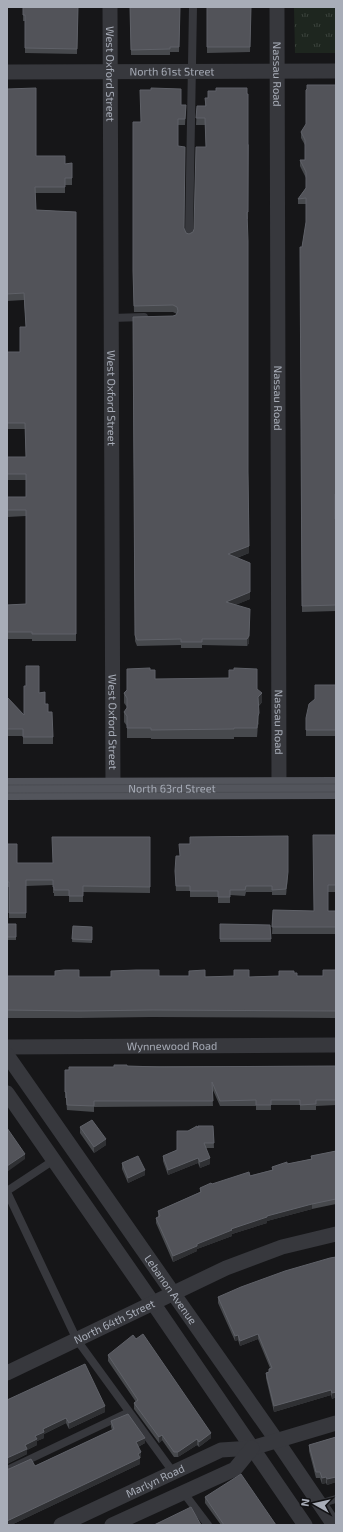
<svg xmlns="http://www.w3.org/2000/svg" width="343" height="1532" font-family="'Exo 2',sans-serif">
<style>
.grass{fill:url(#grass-tufts)}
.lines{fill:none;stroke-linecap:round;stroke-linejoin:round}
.service{stroke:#37383d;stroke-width:8}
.minor{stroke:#37383d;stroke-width:15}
.primary{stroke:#53555c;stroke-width:22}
.tram{stroke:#4a4c52;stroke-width:1}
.wall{fill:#47494d}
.shaded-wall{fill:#2f3033}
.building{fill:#525359;stroke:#5f6168}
.labels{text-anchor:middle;stroke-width:3;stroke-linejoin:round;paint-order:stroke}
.street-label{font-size:11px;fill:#a8adb8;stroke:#111113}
</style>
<defs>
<pattern id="grass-tufts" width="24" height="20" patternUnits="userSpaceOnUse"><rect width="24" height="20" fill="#1e261f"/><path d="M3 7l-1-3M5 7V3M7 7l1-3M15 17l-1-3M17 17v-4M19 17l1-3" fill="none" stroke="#3c433d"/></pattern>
</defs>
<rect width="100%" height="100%" fill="#161618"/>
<path class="grass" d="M294 7H336V53H295Z"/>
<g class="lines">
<path class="service" d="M189 235 193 7
M111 318 144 317
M7 1191 54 1160
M7 1192 77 1340 173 1472
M7 1470 129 1412
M183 1492 208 1525
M319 1504 336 1499"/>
<g class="minor">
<path id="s1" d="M110 7 113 789"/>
<path id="s2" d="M277 7 279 788"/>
<path id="s3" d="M7 72 336 71"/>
<path id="s4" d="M7 1047 336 1045"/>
<path id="s5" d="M7 1055 173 1293 277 1441 334 1525"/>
<path d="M7 1093 153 1303 305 1525"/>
<path id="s6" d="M7 1373 226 1268 282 1247 336 1234"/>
<path id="s7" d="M61 1525 221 1450 252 1448 336 1423"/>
<path d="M112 1525 235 1469 252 1448"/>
</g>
<path class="primary" id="s8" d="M7 789 336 788"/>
<path class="tram" d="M7 785 336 784
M7 793 336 792"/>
</g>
<path class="wall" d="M23 7H78L77 54 25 53V21H23Z
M130 7H184H180L179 52H170V55H131Z
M207 7H251L250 52 207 53Z
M336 85V500H335V519H336V611L302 612 300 247H302L306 223V204H298V199L306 188V178L300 166V160H305V145L301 138V132Z
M7 89 36 156 65 164 72 163V185H65V193H35L36 210 76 212V641H32V639H7V605L26 604V516L7 517V497H26V480H7V457H26L25 429H7V352H20L26 327 24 300 7 301Z
M205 98 249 145 248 219H247L248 472 249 553 237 558 250 599 235 605 249 643 247 646 202 645V648H181V645L137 646 135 641 133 317 173 316 176 315 177 314 173 312H134L133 278 140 122 181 105H186L185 125H178V146L184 229 186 233 189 234 193 232 194 229 206 147 205 125H196L197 106H205Z
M150 670 155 679 257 689 262 702 259 706V723L258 725 257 737H234V739H151V738H127V726L124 722V712L127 707 124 703V693Z
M336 685V736H306V718Z
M39 693 48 712 53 737V744H23V736H7V697L24 715Z
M336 835V892H328V911H336V934H272L273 910 314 911Z
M150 837V893L83 892V902H69V896H54V893H53V885L26 886V918H9V887H7V844L17 863H53Z
M180 856 288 877 286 895H272V892H246L245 896 230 895V903H218V897H190V891H176L175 871Z
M7 924H16V940H7Z
M220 924 270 925 271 942H220Z
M73 926 92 927V943L72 942Z
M336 970V1018L152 1017 79 1018H7V976L79 977 159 976 249 977 279 976 294 973 297 976H323Z
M127 1066H336V1105L316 1106V1110H300V1105H271V1110H256V1106H220L212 1088 213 1106 94 1107V1112L67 1110 66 1098H65V1070Z
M213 1126 214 1148H206L210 1164 200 1168 198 1163 168 1175 163 1161V1156L177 1150 188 1131 198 1128Z
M80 1127 106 1145 94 1153 80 1133Z
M336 1151V1204L312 1209 267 1221V1223L232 1234V1236L197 1249V1251L173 1262 156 1223V1218L158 1217V1211L200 1192V1188L272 1170V1167L311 1159V1156Z
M122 1163 145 1175 128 1183 122 1169Z
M336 1257V1397L332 1399 331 1395 274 1412 266 1378V1373L269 1372V1369L270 1368 258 1339 240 1346 238 1340 235 1341 218 1303V1297Z
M136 1339 211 1438 199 1447 197 1445 178 1457H174L162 1440 159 1443 134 1409V1403L136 1402 108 1361V1355Z
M7 1400 105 1412 69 1429 66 1423 44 1434V1438L37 1441V1445L27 1450V1454L7 1464Z
M111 1421 145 1443 138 1447 141 1458H140V1464L11 1525H7L9 1469 35 1466 112 1430 111 1427Z
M336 1437V1482L327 1485 326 1483 322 1484 320 1478H316L309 1451V1445Z
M205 1497 276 1525H221L205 1503Z"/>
<path class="shaded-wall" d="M249 546V553L228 561V554Z
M250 592V599L226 609V602Z
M250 609 249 643 247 646V639Z
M262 693V702L258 706V697Z
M259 713V723L258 725 257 737 258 716Z
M288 872V877L286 895V889Z
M106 1139V1145L94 1153V1147Z
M25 1154V1159L7 1172V1166Z
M198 1158V1163L168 1175V1170Z
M210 1158V1164L200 1168V1162Z
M145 1170V1175L128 1183V1178Z
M312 1204V1209L267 1221V1223L232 1234V1236L197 1249V1251L173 1262V1256L197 1244 231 1229 267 1216Z
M258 1334V1339L240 1346V1341Z
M238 1335V1340L235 1341V1336Z
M331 1390V1395L274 1412V1406Z
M336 1392V1397L332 1399V1393Z
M105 1406V1412L69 1429V1423Z
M66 1418V1423L44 1434V1438L37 1441V1445L27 1450V1454L7 1464V1458L25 1445 43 1429Z
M211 1433V1438L199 1447V1442Z
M162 1435V1440L159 1443V1437Z
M145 1438V1443L136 1448V1442Z
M197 1439V1445L178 1457V1452Z
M141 1452V1458H140V1464L11 1525H7V1521Z
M326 1477V1483L322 1484V1478Z
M336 1477V1482L327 1485V1479Z"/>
<path class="building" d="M23 7H78L77 49 25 48V15H23Z
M130 7H180L179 47H170V49L131 50Z
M207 7H251L250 47H207Z
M307 85H336V494H335V519H336V605L302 606 300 247H302L306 222V198L298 199 306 188V172L300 160H305V140L301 132 306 124V90L307 89Z
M36 88V156H65V164L72 163V178H65V187H35L36 210 76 212V634H32V632H7V605L26 604V510H7V497H26V474H7V457H26L25 423H7V352H20V327H26L24 293 7 294V89Z
M151 88 181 89V105H186L185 119H178V146L185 147 184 228 186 233 189 234 193 232 194 229 196 147H206L205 118H196L197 106H206L205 98H208V91H216V88H247V94H248V212H247L248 241V471L249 546 228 554 250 563V592L226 602 250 609 249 636 247 639H202V642H181V639L137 640 135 635 133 317 173 316 176 315 178 311 177 307 173 305 134 306 133 271V122H141L140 90H151Z
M26 666H39V693L45 692V704H48V712H52L53 737H23V729H7V697L24 715V686H26Z
M150 668V670H155V679L229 678V670H234V668L257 669V689L262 693 258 697 259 713 258 716 257 728H234V729L151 730V728H127V716L124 712 127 708V698L124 693 127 690V669Z
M315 685H336V730H306V718L309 704 315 699Z
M313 835H336V885H328V911H336V927H272L273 910 314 911Z
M288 836V872L286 889 272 890V886H246L245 890H230V897H218V891H190V886H176L175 871 176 856H180L179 844H190V837Z
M52 837H150V887L83 886V896H69V890H54V887H53V880H26V913H9V882H7V844H17V863H53Z
M7 924H16V937H7Z
M220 924 270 925 271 939H220Z
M73 926 92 927V940L72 939Z
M64 970H79V977H111V971L136 970H159V976H189V971L205 970V977L234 976V970H249V977L279 976V971H294V973H297V976H323V970H336V1011L152 1010 79 1011 7 1010V976H55V971Z
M114 1065H127V1066L159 1067 336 1066V1100H316V1104L300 1105V1100H271V1105H256V1100L220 1101 212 1082 213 1101H94V1106L67 1105 66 1092H65V1070H69V1067H114Z
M92 1120 106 1139 94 1147 80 1127Z
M197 1126 198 1128V1126H213L214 1143H204L210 1158 200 1162 198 1158 168 1170 163 1156 177 1150V1131H188Z
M7 1128 25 1154 7 1166Z
M336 1151V1199L312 1204 267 1216V1217L231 1229 232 1230 197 1244V1246L173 1256 156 1218 160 1216 158 1211 201 1192 200 1188 211 1183 212 1184 249 1172 250 1176 273 1170 272 1167 287 1162V1164L312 1159 311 1156Z
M138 1156 145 1170 128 1178 122 1163Z
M336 1257V1392L332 1393 331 1390 274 1406 266 1373 269 1372V1369L272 1368 258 1334 240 1341 238 1335 235 1336 218 1297 241 1287 285 1271 330 1258Z
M143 1334 211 1433 199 1442 197 1439 178 1452H174L162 1435 159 1437 134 1403 138 1400 108 1355 133 1335 136 1339Z
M85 1364 105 1406 69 1423 66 1418 43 1429 44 1432 35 1436 37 1439 25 1445 27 1449 7 1458V1400Z
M128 1414 145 1438 136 1442 141 1452 138 1454 140 1458 7 1521V1469H9L31 1459 35 1466 114 1429 111 1421Z
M336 1437V1477L327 1479 326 1477 322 1478 320 1472H316L309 1445Z
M241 1474 276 1525H224L205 1497Z
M191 1507 201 1525H154Z"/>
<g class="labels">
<g class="street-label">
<text dy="4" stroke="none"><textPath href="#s3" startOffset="165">North 61st Street</textPath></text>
<text dy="4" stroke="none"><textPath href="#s1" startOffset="67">West Oxford Street</textPath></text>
<text dy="4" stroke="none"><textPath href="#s2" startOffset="67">Nassau Road</textPath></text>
<text dy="4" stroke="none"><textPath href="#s1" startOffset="391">West Oxford Street</textPath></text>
<text dy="4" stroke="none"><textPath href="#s2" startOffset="391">Nassau Road</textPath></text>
<text dy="4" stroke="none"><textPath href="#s1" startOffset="715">West Oxford Street</textPath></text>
<text dy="4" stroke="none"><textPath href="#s2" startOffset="715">Nassau Road</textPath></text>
<text dy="4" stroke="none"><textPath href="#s8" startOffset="165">North 63rd Street</textPath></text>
<text dy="4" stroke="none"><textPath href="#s4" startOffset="165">Wynnewood Road</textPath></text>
<text dy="4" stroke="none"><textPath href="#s5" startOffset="286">Lebanon Avenue</textPath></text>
<text dy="4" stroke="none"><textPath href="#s6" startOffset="119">North 64th Street</textPath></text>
<text dy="4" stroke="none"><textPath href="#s7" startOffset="104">Marlyn Road</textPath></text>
</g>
</g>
<rect width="343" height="1532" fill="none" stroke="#a8adb8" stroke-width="16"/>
<g transform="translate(315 1504) rotate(278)" stroke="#111113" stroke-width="3" paint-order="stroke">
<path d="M0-3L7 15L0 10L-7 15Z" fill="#a8adb8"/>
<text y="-6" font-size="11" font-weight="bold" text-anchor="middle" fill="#a8adb8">N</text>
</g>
</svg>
